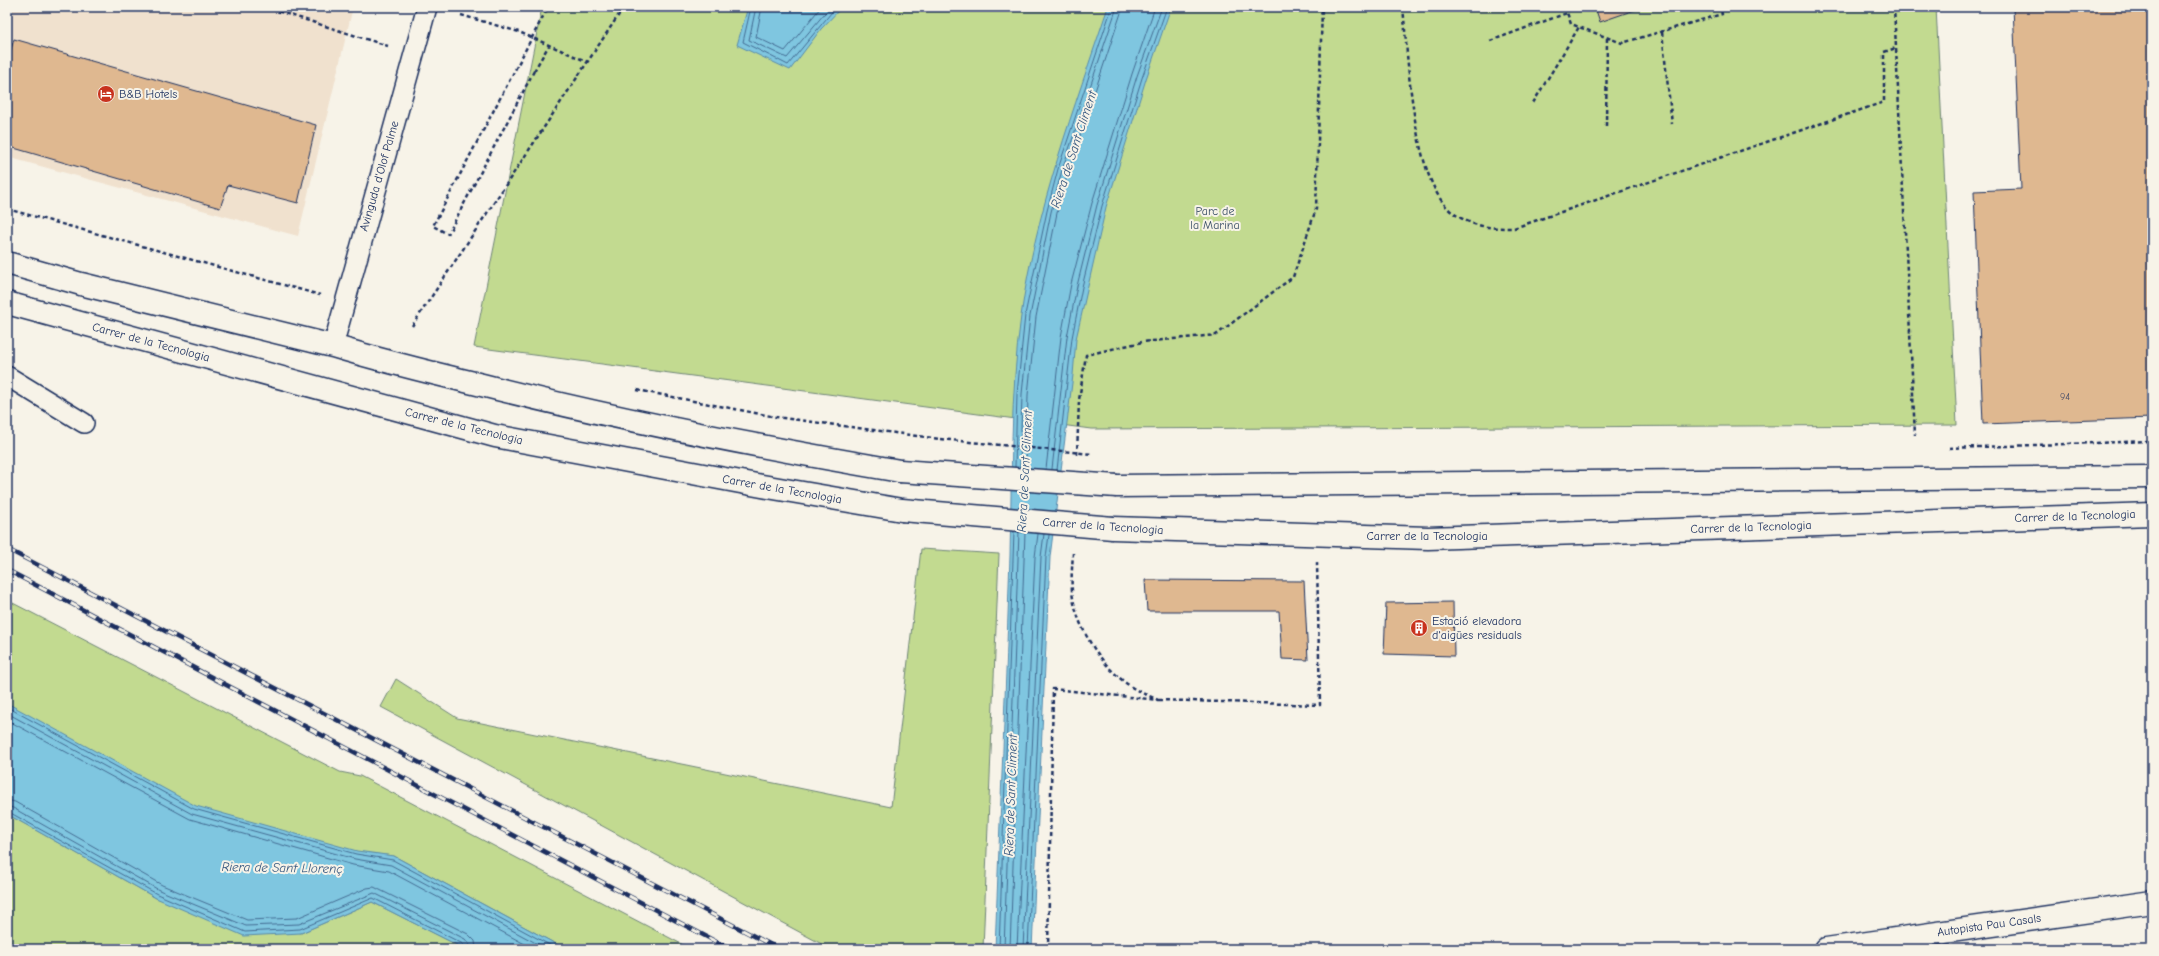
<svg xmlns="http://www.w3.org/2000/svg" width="2159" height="956" font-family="'Comic Neue',sans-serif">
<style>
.built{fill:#f0e1ce}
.green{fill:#c2da90;stroke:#6e8477}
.water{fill:#7fc6e0;stroke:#578aac}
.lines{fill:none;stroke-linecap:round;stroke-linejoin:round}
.shore{stroke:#436b92;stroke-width:1}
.building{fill:#dfb890;stroke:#1b2f5e}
.service-casing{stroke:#1b2f5e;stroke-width:22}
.minor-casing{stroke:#1b2f5e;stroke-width:25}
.motorway-casing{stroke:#1b2f5e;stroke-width:25}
.path{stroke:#1b2f5e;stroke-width:2.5;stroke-dasharray:4 3;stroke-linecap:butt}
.service{stroke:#f7f3e8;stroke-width:19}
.minor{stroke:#f7f3e8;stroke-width:22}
.motorway{stroke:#f7f3e8;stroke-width:22}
.rail-casing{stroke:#1b2f5e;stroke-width:4.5}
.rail{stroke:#f7f3e8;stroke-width:3;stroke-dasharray:9;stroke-linecap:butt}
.minor-bridge-casing{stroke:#1b2f5e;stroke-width:25;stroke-linecap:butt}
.path-bridge{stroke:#1b2f5e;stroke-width:2.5;stroke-dasharray:4 3;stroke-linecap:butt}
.minor-bridge{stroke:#f7f3e8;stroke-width:22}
.labels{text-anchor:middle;stroke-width:4;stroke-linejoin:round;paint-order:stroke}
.number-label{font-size:10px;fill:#4c516a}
.poi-label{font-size:12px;fill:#1b2f5e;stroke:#f7f3e8;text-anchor:start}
.street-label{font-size:12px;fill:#1b2f5e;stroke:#f7f3e8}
.park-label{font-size:12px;fill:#3c5168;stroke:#f7f3e8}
.water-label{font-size:13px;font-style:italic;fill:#34557e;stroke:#f7f3e8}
</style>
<rect width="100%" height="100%" fill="#f7f3e8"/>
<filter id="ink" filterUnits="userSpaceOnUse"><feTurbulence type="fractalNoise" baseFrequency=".025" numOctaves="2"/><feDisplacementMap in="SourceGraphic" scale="8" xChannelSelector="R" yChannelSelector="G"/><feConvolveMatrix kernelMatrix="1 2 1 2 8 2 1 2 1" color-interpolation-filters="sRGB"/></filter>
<g filter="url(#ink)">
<path class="built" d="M7 7H353L298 236 7 157Z"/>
<path class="green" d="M542 7H1936L1957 425 1091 429 474 347Z
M921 549 999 554 983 949H831L381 707 396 679 457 718 891 807Z
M7 600 340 772 360 776 691 949H565L394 856 216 837 7 728Z
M7 814 156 898 301 933 372 902 465 949H7Z"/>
<path class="water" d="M748 7H842L821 29 790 70 737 45Z
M1108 7H1171L1146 79 1106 207 1076 339 1073 375 1050 557 1032 949H995C1000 818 1006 687 1010 556 1012 476 1010 395 1021 316 1036 209 1074 109 1108 7Z
M7 703 196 806 357 851 394 856 565 949H465L372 902 301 933 244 936 156 898 7 814Z"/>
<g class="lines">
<path class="shore" d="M751 7 743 42 788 65 836 7
M756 7 749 40 787 58 830 7
M762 7 756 37 785 51 821 7
M1015 467 1017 394 1025 315 1047 211 1058 169 1112 7
M1020 467 1022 394 1030 316 1051 212 1062 170 1117 7
M1026 468 1028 395 1036 317 1057 213 1068 172 1123 7
M1046 469 1061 337 1071 284 1092 203 1132 74 1155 7
M1052 469 1067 337 1077 286 1097 205 1137 76 1162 7
M1057 470 1072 338 1082 287 1102 206 1142 78 1167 7
M7 707 194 809 356 854 393 860 557 949
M7 713 192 814 355 859 391 865 547 949
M7 720 190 819 353 865 389 871 534 949
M7 800 15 802 162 885 247 920 297 918 367 888 374 887 468 934 475 941 476 949
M7 806 13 808 159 890 246 926 299 924 374 893 465 939 469 944 470 949
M7 811 157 894 245 932 300 929 373 898 463 944 465 949
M999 949 1014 532
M1004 949 1019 532
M1010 949 1025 533
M1017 949 1035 557 1038 534
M1023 949 1041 557 1044 534
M1028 949 1046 557 1049 535"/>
</g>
<path class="building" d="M1595 7H1643L1600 22Z
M2013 7H2152V418L1983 424 1974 191 2021 189Z
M14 39 316 125 298 203 228 185 220 208 7 146V63Z
M1145 580 1304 581 1308 660 1282 659 1279 611H1147Z
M1453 602 1454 656 1384 654 1386 603Z"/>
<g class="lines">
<g class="service-casing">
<path id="service" d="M333 346 427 7
M7 376 84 423"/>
</g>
<g class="minor-casing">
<path id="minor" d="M7 263 81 284 333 346C382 361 432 373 482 385 620 420 759 447 900 471
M7 303 495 436 762 486 902 510
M1117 486 2152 477
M1113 528 1428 538 2152 514"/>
</g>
<g class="motorway-casing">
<path id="motorway" d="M1826 949 2152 902"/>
</g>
<path class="path" d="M265 7 388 46
M1403 7C1408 56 1412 188 1456 215 1476 228 1492 228 1514 228L1884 102V52L1896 48
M1565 7 1571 24 1622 43 1722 14 1720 7
M1894 7 1915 435
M461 15 519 32 588 62
M1662 32 1672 124
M1490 41 1567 13
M534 71 549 45
M1533 103 1579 27
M1606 126 1607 38
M7 209 320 295
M412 326 624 7
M637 390 776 417 940 439
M1949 448 2152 441
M1077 455 1079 400 1086 355 1142 342 1216 335 1293 277 1316 209 1322 7
M1158 700 1320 705 1317 562
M1048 949 1053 689 1158 700C1150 696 1141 693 1133 688 1105 670 1081 635 1074 603 1070 587 1072 570 1073 553"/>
<use href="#service" class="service"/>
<use href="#minor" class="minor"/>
<use href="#motorway" class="motorway"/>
<g class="rail-casing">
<path id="rail" d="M7 549 779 949
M7 570 730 949"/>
</g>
<use href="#rail" class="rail"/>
<g class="minor-bridge-casing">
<path id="minor-bridge" d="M900 471 1117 486
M902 510 1113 528"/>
</g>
<path class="path-bridge" d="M534 71 448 234 433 226 548 7
M940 439 1092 454"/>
<use href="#minor-bridge" class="minor-bridge"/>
</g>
</g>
<defs>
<g id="hotel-disc" transform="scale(0.9)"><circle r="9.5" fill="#c8321e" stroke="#f7f3e8"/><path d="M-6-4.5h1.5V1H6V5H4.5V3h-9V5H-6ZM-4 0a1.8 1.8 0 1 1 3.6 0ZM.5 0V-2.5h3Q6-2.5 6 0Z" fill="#fff"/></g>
<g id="building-disc" transform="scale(0.9)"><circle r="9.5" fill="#c8321e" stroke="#f7f3e8"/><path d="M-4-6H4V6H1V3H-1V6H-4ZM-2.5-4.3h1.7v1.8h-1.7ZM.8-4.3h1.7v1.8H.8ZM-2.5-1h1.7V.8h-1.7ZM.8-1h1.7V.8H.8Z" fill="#fff"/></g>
</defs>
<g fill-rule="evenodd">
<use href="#hotel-disc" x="106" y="94"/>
<use href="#building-disc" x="1419" y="628"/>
</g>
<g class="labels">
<g class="number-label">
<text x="2065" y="400">94</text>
</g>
<g class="poi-label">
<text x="119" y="98">B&amp;B Hotels</text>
<text x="1432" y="625">Estació elevadora<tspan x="1432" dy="14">d'aigües residuals</tspan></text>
</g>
<g class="street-label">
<text transform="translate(379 176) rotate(-74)" y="4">Avinguda d'Olof Palme</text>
<text transform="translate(151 342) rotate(15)" y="4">Carrer de la Tecnologia</text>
<text transform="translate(464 426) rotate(14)" y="4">Carrer de la Tecnologia</text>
<text transform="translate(782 489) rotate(10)" y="4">Carrer de la Tecnologia</text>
<text transform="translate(2075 516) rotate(-2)" y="4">Carrer de la Tecnologia</text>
<text transform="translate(1103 526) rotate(4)" y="4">Carrer de la Tecnologia</text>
<text transform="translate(1751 527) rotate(-2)" y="4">Carrer de la Tecnologia</text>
<text x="1427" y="540">Carrer de la Tecnologia</text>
<text transform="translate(1989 925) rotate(-8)" y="4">Autopista Pau Casals</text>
</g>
<g class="park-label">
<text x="1215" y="215">Parc de<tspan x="1215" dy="14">la Marina</tspan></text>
</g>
<g class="water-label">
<text transform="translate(1073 149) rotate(-72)" y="5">Riera de Sant Climent</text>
<text transform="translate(1024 471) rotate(-87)" y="5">Riera de Sant Climent</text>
<text transform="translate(1010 795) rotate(-88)" y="5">Riera de Sant Climent</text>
<text transform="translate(282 867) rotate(1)" y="5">Riera de Sant Llorenç</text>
</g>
</g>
<rect width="2159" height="956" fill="none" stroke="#f7f3e8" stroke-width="24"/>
<rect x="12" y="12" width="2135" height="932" fill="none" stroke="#1b2f5e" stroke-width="1.5" filter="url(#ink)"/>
</svg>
